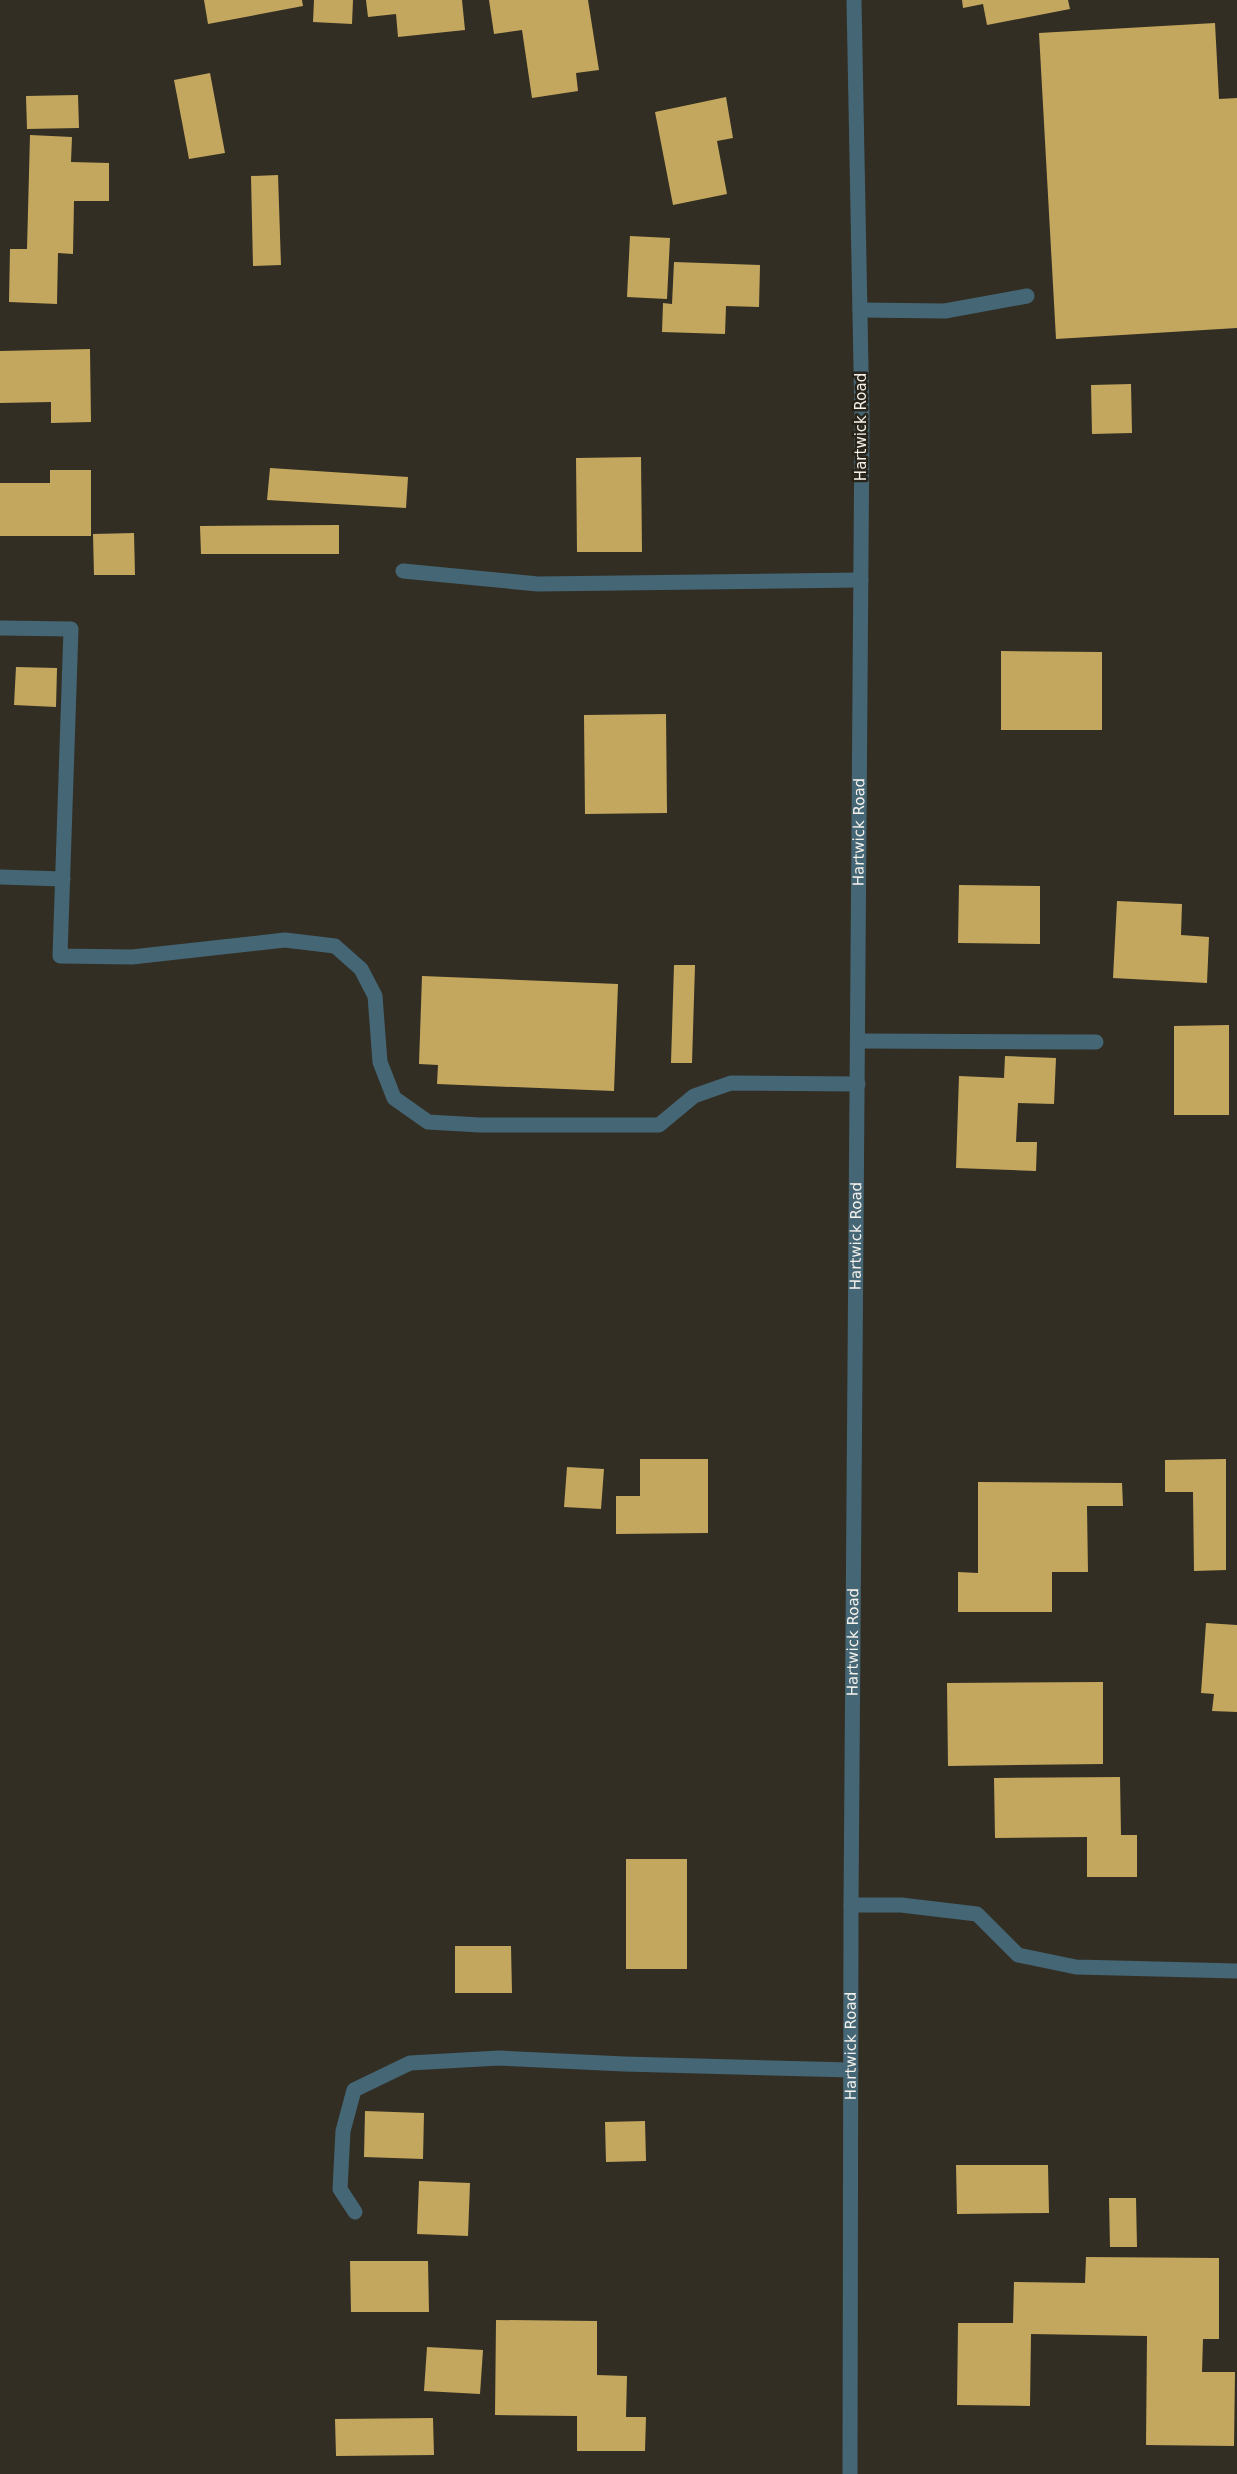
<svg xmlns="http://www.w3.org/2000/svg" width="1237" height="2474" viewBox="0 0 1237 2474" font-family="'DejaVu Sans',sans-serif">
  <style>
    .building { fill: #c4a75e }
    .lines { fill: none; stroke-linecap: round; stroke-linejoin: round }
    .minor { stroke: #456675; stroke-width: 15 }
    .labels { text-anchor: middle; stroke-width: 5; stroke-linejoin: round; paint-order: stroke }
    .street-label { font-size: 15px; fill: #f5f2ec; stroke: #28241a }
  </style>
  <rect width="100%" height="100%" fill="#322e24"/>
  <!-- building -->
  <g class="building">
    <polygon points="204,0 302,0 303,6 208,24"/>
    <polygon points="314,0 353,0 352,24 313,22"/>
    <polygon points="366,0 462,0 465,30 398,37 396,14 368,17"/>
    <polygon points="489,0 588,0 599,70 576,73 578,91 532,98 522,30 494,34"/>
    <polygon points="962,0 1068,0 1070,9 987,25 983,4 963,8"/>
    <polygon points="1215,23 1219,99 1237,98 1237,328 1056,339 1039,33"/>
    <polygon points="210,73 225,153 189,159 174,80"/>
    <polygon points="78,95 79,128 27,129 26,96"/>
    <polygon points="726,97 733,138 717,141 727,194 673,205 655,112"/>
    <polygon points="30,135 72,137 71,162 109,163 109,201 74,201 73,254 58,253 57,304 9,302 10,249 27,249"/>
    <polygon points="278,175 281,265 253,266 251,176"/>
    <polygon points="630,236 670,238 667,299 627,297"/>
    <polygon points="674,262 760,265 759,307 726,306 725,334 662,332 663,303 672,304"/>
    <polygon points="90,349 91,422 51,423 51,402 0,403 0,351"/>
    <polygon points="1131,384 1132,433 1092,434 1091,385"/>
    <polygon points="641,457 642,552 577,552 576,458"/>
    <polygon points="270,468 408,477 406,508 267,500"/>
    <polygon points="50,470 91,470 91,536 0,536 0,483 50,483"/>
    <polygon points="339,525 339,554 201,554 200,526"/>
    <polygon points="134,533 135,575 94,575 93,534"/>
    <polygon points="1001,651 1102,652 1102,730 1001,730"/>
    <polygon points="16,667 57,668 56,707 14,705"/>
    <polygon points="666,714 667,813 585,814 584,715"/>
    <polygon points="959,885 1040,886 1040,944 958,943"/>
    <polygon points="1117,901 1182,904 1181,935 1209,937 1207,983 1113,978"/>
    <polygon points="674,965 695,965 692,1063 671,1063"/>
    <polygon points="422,976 618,984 614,1091 437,1084 438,1065 419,1064"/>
    <polygon points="1229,1025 1229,1115 1174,1115 1174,1026"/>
    <polygon points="1005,1056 1056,1058 1054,1104 1018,1103 1016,1142 1037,1142 1036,1171 956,1168 959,1076 1004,1078"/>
    <polygon points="640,1459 708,1459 708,1533 616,1534 616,1496 640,1496"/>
    <polygon points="1226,1459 1226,1570 1194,1571 1193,1492 1165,1492 1165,1460"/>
    <polygon points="567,1467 604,1469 601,1509 564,1507"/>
    <polygon points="978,1482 1122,1483 1123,1506 1087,1506 1088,1572 1052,1572 1052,1612 958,1612 958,1572 978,1573"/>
    <polygon points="1206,1623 1237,1625 1237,1712 1212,1711 1214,1694 1201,1693"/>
    <polygon points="1103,1682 1103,1764 948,1766 947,1683"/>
    <polygon points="1120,1777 1121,1835 1137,1835 1137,1877 1087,1877 1087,1837 995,1838 994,1778"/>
    <rect x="626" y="1859" width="61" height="110"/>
    <polygon points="455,1946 511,1946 512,1993 455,1993"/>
    <polygon points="365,2111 424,2113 423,2159 364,2157"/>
    <polygon points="645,2121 646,2161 606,2162 605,2122"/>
    <polygon points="956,2165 1048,2165 1049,2213 957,2214"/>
    <polygon points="419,2181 470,2183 468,2236 417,2234"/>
    <polygon points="1109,2198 1136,2198 1137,2247 1110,2247"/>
    <polygon points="1086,2257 1219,2258 1219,2339 1203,2339 1202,2372 1235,2372 1234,2446 1146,2445 1147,2336 1031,2334 1030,2406 957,2405 958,2323 1013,2323 1014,2282 1085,2283"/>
    <polygon points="350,2261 428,2261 429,2312 351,2312"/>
    <polygon points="496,2320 597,2321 597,2375 627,2376 626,2417 646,2417 645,2451 577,2451 577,2416 495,2415"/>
    <polygon points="427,2347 483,2350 480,2394 424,2391"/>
    <polygon points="433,2418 434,2455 336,2456 335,2419"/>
  </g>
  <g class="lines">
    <!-- minor -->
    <g class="minor">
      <polyline points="860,310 945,311 1027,296"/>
      <polyline points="403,571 538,584 861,580"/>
      <polyline points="0,628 71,629 60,956 132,957 285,940 335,946 361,969 375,996 380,1062 394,1098 428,1122 480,1125 659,1125 694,1096 731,1083 858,1084"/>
      <polyline points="0,877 63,879"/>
      <polyline points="859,1041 1096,1042"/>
      <polyline points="851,1905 901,1905 977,1914 1018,1955 1076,1967 1237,1971"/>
      <polyline points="355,2212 340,2189 343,2131 354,2090 410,2063 499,2058 624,2064 851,2070"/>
      <path id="s1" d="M850 2474 851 1905 862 420 854 0"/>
    </g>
  </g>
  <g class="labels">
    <!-- street labels -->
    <g class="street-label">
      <text transform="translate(861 427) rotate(-90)" y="5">Hartwick Road</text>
      <text dy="5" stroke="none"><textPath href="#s1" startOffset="1642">Hartwick Road</textPath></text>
      <text dy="5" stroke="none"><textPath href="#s1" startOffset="1238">Hartwick Road</textPath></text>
      <text dy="5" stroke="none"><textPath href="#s1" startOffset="832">Hartwick Road</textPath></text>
      <text dy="5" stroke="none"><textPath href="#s1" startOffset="428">Hartwick Road</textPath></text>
    </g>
  </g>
</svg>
